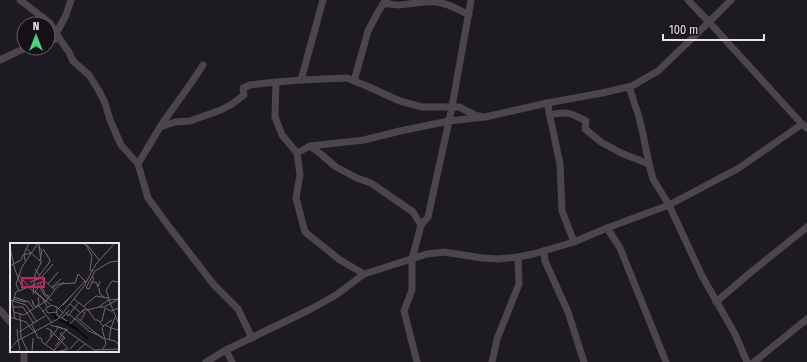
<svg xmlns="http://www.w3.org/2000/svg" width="807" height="362" viewBox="0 0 807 362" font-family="'Fira Sans Condensed',sans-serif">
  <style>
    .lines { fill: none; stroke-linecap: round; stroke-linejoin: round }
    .minor { stroke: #4b464d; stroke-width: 7 }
    .inset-river { fill: none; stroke: #000f02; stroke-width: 2 }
    .inset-road { fill: none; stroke: #6e6a70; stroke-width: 1 }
    .view { fill: #c42262; fill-opacity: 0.15; stroke: #c42262; stroke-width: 2 }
    .inset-edge { fill: none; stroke: #e6e3e7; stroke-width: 2 }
  </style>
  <rect width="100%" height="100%" fill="#1e1a21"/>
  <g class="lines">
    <!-- minor -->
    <g class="minor">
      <polyline points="20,0 50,23 59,38 69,52 73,61 89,75 99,91 105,103 110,120 121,145 138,164 148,198 170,228 214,285 238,309 252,338"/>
      <polyline points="731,0 709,22 802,124 807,128"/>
      <path d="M383 4C389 3 393 5 399 5 411 4 424 1 436 2 448 3 459 10 469 15"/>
      <polyline points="56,34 66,15 71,0"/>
      <polyline points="48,41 59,38"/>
      <polyline points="0,60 25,48"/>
      <polyline points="301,80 323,0"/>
      <polyline points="354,81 368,31 378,12 386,0"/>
      <polyline points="276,82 275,117 282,135 297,153 300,175 296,198 305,232 340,260 364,274"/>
      <polyline points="629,87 639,117 643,134 649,164 653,179 669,205 702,276 735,334 747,362"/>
      <polyline points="548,103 549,112 560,164 562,211 574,242"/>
      <path d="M550 115C568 111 570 113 586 121L585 129 601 142 621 153 649 164"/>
      <path d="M160 127C174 106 190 86 203 65"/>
      <polyline points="310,146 322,155 336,167 357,178 371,183 413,212 421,225"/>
      <polyline points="297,153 310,146 364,140 400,131 449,121 485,117 547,103 602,93 632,86 658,71 709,22 688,0"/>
      <polyline points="138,164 160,127 175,122 190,121 221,110 232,104 244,95 243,88 250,85 276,82 301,80 347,78 369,87 400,101 422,107 459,107 477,116 480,116"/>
      <polyline points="607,228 620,248 666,362"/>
      <polyline points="544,251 545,261 568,312 584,362"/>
      <polyline points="716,302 750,273 807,227"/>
      <polyline points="0,310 11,323"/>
      <polyline points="226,350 232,362"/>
      <polyline points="24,351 24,362"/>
      <polyline points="206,362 226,350 311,309 336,295 364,274 427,254 444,252 482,258 498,259 518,257 533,254 574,242 607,228 669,205 739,168 802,124"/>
      <polyline points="417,362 404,311 412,290 412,259 421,225 428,217 452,107 471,0"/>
      <polyline points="492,362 497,339 519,284 518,257"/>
      <polyline points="754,362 807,319"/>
    </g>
  </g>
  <!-- overview -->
  <g transform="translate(10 243)">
    <rect width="109" height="109" fill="#1e1a21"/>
    <path class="inset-river" d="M39 67 47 76M48 76 64 84 78 96"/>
    <path class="inset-road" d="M72 0 78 3 89 17M76 2 82 13 80 27 83 28M0 4 5 27 13 46M28 4 32 7 30 17M17 6 30 18M33 6 40 17 39 20M15 18 14 11 19 0M0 23 11 17 13 12 21 10M9 32 19 44M29 33 39 20M20 39 31 35 25 26M30 39 35 51 40 54M82 40 86 39 88 44 90 38M28 41 34 52 42 58M38 41 48 29M18 44 32 55 38 65M42 44 51 36M43 45 48 41 65 40 68 31 76 39M76 45 85 28 100 19 109 18M76 45 79 46 84 35 82 34M89 45 90 51 95 55M44 47 54 39M9 48 6 41 12 24 28 0M23 51 25 31 31 20 29 1M4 54 19 59 23 65M99 55 96 47 102 38 109 39M3 56 16 59M64 56 78 67 89 64 98 57 109 56M0 57 16 62 27 79M2 58 5 76M3 58 6 49 34 38M40 61 36 58 45 47 31 35 43 21M60 61 71 70M53 62 75 38M24 63 22 57 24 63M29 63 42 80M74 63 86 53 98 55 109 81M3 64H13L24 81M25 64 29 61 28 54M89 64H94L107 57M49 65 63 51M95 65 101 68 109 65M36 67 38 70 47 69M73 67H78L85 77H88L93 83 102 77M4 69 14 72 36 58 25 48 28 45M32 69 41 62 47 64M56 69 58 73 69 59M53 70 47 64V72L57 78M10 71 11 96M59 71 79 88 92 94M0 74 16 79 24 89M51 75 60 67M67 75 92 95 105 98 109 102M70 78 75 70 72 68M90 79 92 78 95 65M60 81 74 66M22 82 28 95H31L32 99 46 109M40 82 54 86 87 109M95 82 101 85 105 74M46 83 58 87M36 85 41 87V94M7 86 8 98M41 88 51 98M9 89 35 73M12 96 18 109M48 97 56 87M99 97 101 85 109 87M35 102 48 85M45 103 54 94M0 106 7 98 48 76 74 43 86 21 105 0M60 106 69 96M44 107 55 95 50 91 52 89M85 107 109 106M92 107 96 101 92 85 94 83M7 109 10 106 8 98M22 109 23 95M46 109 58 106 52 99M66 109 75 101"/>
    <path class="view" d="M12 35H34V44H12Z"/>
    <rect width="109" height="109" class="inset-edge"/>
  </g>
  <!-- north arrow -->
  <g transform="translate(36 36)"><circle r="19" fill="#151117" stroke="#69656a"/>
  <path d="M0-3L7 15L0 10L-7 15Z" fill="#45d77a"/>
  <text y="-6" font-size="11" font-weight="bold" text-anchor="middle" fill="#e6e3e7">N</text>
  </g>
  <!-- scale -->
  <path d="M663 34v6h101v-6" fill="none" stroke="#e6e3e7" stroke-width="2"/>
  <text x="669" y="34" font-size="12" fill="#e6e3e7" stroke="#151117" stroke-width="3" paint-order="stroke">100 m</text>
</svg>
